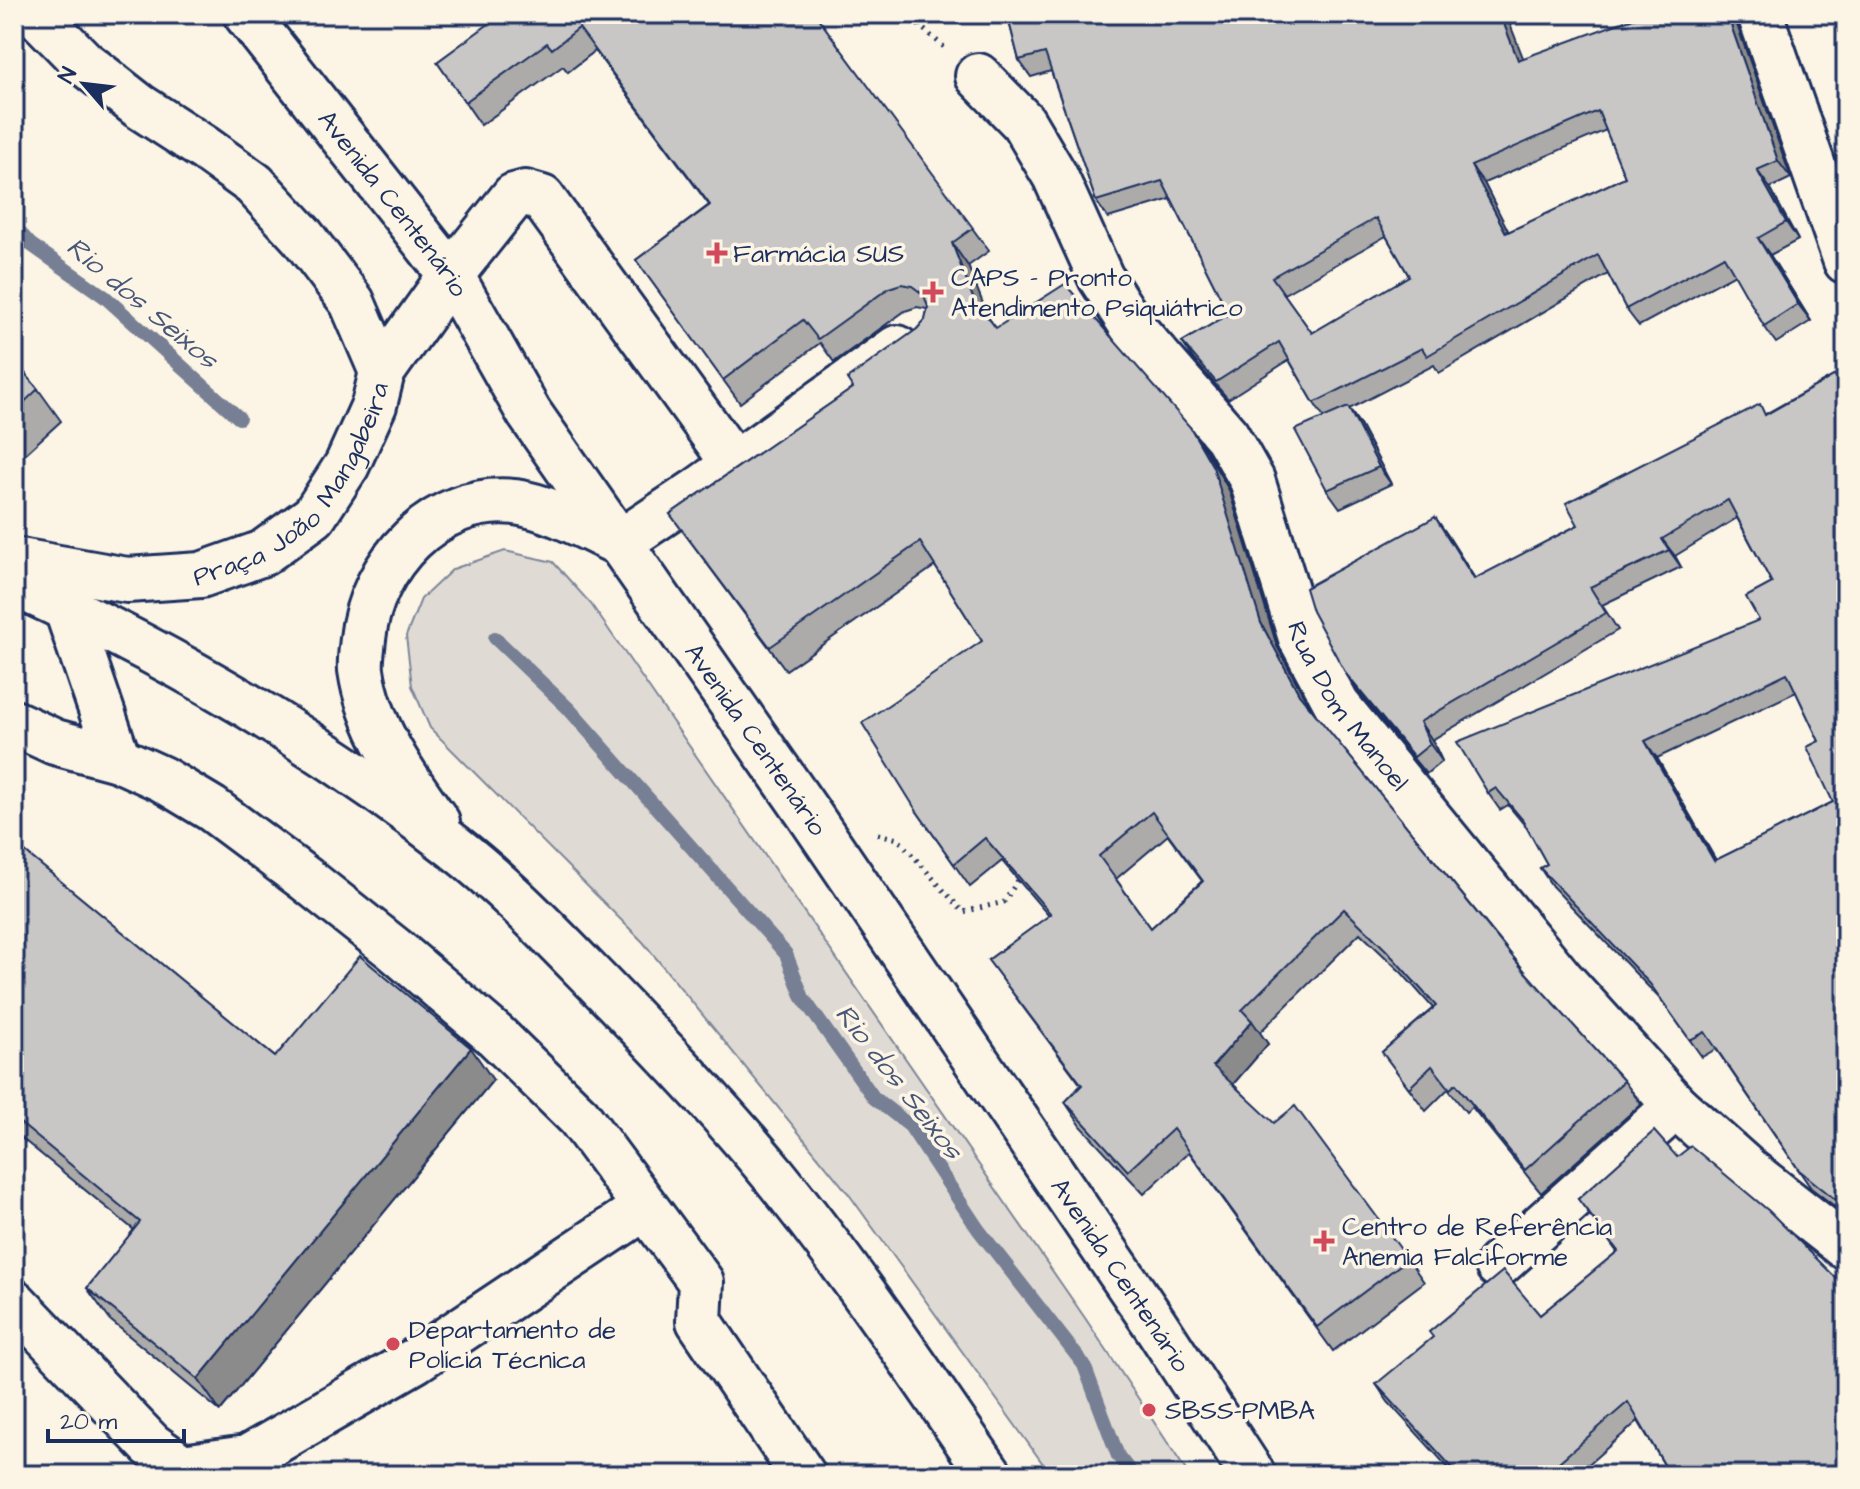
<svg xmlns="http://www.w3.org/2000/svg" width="1860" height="1489" viewBox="0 0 1860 1489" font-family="'Architects Daughter',sans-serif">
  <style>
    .green { fill: #dfdbd4; stroke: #7d8599; stroke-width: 2 }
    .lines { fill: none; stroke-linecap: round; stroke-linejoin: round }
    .stream { stroke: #767f94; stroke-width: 14 }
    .minor-casing { stroke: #1b2f5e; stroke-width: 50 }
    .major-casing { stroke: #1b2f5e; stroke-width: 50 }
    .path { stroke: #1b2f5e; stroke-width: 5; stroke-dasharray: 2 6; stroke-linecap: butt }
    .minor { stroke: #fcf5e5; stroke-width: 44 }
    .major { stroke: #fcf5e5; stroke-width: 44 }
    .wall { fill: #acabaa; stroke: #1b2f5e; stroke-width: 2; fill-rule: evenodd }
    .shaded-wall { fill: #8c8b8b; stroke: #1b2f5e; stroke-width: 2 }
    .building { fill: #c8c7c6; stroke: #1b2f5e; stroke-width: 2; fill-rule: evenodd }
    .poi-dot { fill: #d1495b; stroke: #fcf5e5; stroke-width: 3 }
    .labels { text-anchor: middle; stroke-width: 7; stroke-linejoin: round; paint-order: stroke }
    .street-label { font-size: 26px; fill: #1b2f5e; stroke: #fcf5e5 }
    .poi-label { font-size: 26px; fill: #1b2f5e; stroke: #fcf5e5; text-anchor: start }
    .water-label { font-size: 28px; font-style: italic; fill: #485779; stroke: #fcf5e5 }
  </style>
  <rect width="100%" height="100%" fill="#fcf5e5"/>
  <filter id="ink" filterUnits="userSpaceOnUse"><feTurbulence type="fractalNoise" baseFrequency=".0125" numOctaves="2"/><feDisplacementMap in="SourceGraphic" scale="16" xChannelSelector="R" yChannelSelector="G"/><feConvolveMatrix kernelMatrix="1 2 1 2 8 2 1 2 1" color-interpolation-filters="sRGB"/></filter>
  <g filter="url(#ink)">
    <!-- green -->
    <polygon class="green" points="505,551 553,562 591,604 1085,1318 1189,1475 1051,1475 848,1193 643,942 430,728 412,686 406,636 421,599 453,569"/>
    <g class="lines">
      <!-- stream -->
      <g class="stream">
        <polyline points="14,226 30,244 105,297 239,418"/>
        <polyline points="495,638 568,708 786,954 803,998 874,1098 910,1126 978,1229 1084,1365 1118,1456 1133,1475"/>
      </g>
      <defs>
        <g id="minor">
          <polyline points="1760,14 1846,261"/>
          <path id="s1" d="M978 76 1023 122 1055 176 1101 278 1134 329 1227 436 1252 480 1301 638 1337 705 1561 979 1676 1106 1749 1171 1846 1247"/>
          <polyline points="382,372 451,275 514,196 525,193 542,198 735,465"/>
          <polyline points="619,543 700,489 897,348"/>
          <polyline points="66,607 118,759"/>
          <polyline points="14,723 55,742 118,759 162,779 212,809 307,880 394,949 495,1035 579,1117 701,1282 699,1321 803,1475"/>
          <polyline points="1498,1265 1676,1106"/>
          <polyline points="14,1302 151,1445 182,1467 247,1458 416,1360 644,1208"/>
        </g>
        <g id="major">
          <path id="s2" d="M246 14 451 275 529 413 808 813 1155 1324 1253 1475"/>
          <path id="s3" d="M14 560 127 580 201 575 263 553 314 516 347 465 374 405 382 372 352 302 302 236 254 184 204 148 139 106 83 62 36 14"/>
          <path d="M14 584C170 654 318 741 453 846 506 887 553 937 600 985 659 1046 719 1108 773 1174 851 1270 920 1373 990 1475"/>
          <path d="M437 822C404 776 369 727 361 670 360 660 362 649 363 639 370 566 435 493 515 502 550 507 585 527 617 542"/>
        </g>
      </defs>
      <!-- minor casing -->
      <use href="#minor" class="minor-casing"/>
      <!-- major casing -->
      <use href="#major" class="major-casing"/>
      <!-- path -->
      <g class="path">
        <polyline points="906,14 944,47"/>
        <polyline points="919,25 946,14"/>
        <polyline points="878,834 898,839 963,912 1004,902 1020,877"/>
      </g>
      <!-- minor -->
      <use href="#minor" class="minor"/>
      <!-- major -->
      <use href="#major" class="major"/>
    </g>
    <!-- wall -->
    <g class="wall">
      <path d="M495 14H815L989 251 968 266 988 317 996 328 1206 451 1229 490 1277 646 1310 708 1525 972 1624 1081 1641 1104 1541 1193 1472 1107 1466 1112 1448 1089 1426 1111 1382 1052 1433 1008 1402 973 1360 933 1259 1033 1268 1044 1233 1084 1408 1259 1424 1282 1333 1351 1189 1152 1144 1194 1081 1126 1065 1102 1081 1085 988 960 1049 916 1002 861 970 887 916 810 982 641 935 566 786 670 670 514 853 388 917 329 925 320 927 309 917 307 905 311 834 362 820 343 740 403 636 260 709 205 595 51 568 72 563 66 481 125 437 62 498 18ZM1168 835 1202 881 1151 928 1116 879Z"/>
      <path d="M1007 14 1523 59 1736 22 1791 178 1770 188 1798 240 1770 255 1811 321 1776 343 1764 326 1735 274 1639 326 1626 309 1608 274 1439 373 1434 365 1349 409 1360 425 1391 484 1340 508 1327 490 1324 418 1314 403 1289 360 1228 399 1194 360 1182 342 1229 314 1171 199 1108 218 1096 201 1051 71 1031 77 1019 60ZM1606 130 1625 177 1508 232 1484 183ZM1386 236 1409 276 1312 333 1284 294Z"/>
      <polygon points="14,360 38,389 61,421 14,464"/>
      <path d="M1846 369V1215L1811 1188 1716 1049 1702 1057 1662 1001 1552 886 1540 868 1547 864 1527 828 1508 805 1500 810 1488 793 1759 620 1772 583 1737 518 1675 556 1681 567 1602 605 1618 630 1432 740 1442 761 1426 774 1358 691 1346 674 1435 517 1475 579 1578 525 1767 413ZM1796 692 1819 741 1833 802 1716 860 1657 758Z"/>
      <polygon points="14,843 275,1057 493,1080 220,1411 110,1320 87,1288 134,1230 14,1132"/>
      <polygon points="1677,1157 1669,1473 1638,1421 1576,1475 1455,1475 1388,1402 1376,1384 1540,1315 1617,1252 1578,1199"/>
    </g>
    <!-- shaded-wall -->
    <g class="shaded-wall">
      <polygon points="1500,14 1506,14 1531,78 1518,60"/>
      <polygon points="1727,14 1736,14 1736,22 1791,178 1778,161"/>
      <polygon points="1471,166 1484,183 1518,250 1506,233"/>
      <polygon points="1757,170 1770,188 1798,240 1786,222"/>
      <polygon points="1758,238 1770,255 1811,321 1798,304"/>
      <polygon points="952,243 968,266 990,321 973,298"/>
      <polygon points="1348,407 1360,425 1391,484 1379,467"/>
      <polygon points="1190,427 1206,451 1229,490 1277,646 1315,717 1299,694 1261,623"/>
      <polygon points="1435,517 1447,534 1486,596 1474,579"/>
      <polygon points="1662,539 1675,556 1681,567 1669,550"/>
      <polygon points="1420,722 1432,740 1442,761 1430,744"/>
      <polygon points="1645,741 1657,758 1726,879 1714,861"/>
      <polygon points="1252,1021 1268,1044 1229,1089 1213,1066"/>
      <polygon points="471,1048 493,1080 220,1411 198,1379"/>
    </g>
    <!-- building -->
    <g class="building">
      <path d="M496 14H815L973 228 952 243 973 298 996 328 1065 284 1190 427 1213 467 1261 623 1299 694 1525 972 1624 1081 1525 1170 1456 1084 1450 1089 1432 1066 1409 1088 1382 1052 1436 1006 1386 950 1344 909 1242 1010 1252 1021 1213 1066 1274 1123 1295 1106 1408 1259 1317 1327 1173 1129 1128 1171 1065 1102 1082 1085 988 960 1051 914 985 838 954 864 916 810 862 723 982 641 920 542 770 647 670 514 853 388 847 379 917 329 925 320 928 307 924 295 912 286 901 284 889 288 818 339 803 320 723 380 636 260 710 205 579 28 552 49 547 43 465 102 437 62 498 17ZM1152 812 1203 881 1151 928 1099 856Z"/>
      <path d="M1007 14H1500L1518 60 1644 14H1727L1778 161 1757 170 1786 222 1758 238 1798 304 1764 326 1724 256 1626 309 1598 255 1427 356 1422 348 1314 403 1279 342 1216 382 1182 342 1229 314 1162 181 1096 201 1045 53 1019 60ZM1598 111 1625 177 1506 233 1471 166ZM1376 218 1409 276 1312 333 1272 277Z"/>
      <polygon points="14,360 38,389 14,412"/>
      <path d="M1846 369V1208L1799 1170 1705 1032 1690 1040 1650 984 1540 868 1547 864 1522 819 1496 788 1488 793 1457 742 1759 620 1746 597 1772 583 1728 500 1662 539 1669 550 1590 587 1606 613 1420 722 1430 744 1414 757 1346 674 1312 611 1305 588 1435 517 1474 579 1578 525 1566 503 1760 404 1765 415ZM1787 673 1819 741 1807 747 1833 802 1714 861 1645 741Z"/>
      <polygon points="1348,407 1379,467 1327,490 1295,430"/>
      <polygon points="14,843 275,1057 360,956 471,1048 198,1379 87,1288 140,1222 14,1118"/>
      <polygon points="1654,1131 1677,1157 1691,1146 1769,1211 1846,1288 1846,1475 1663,1475 1669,1473 1628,1402 1544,1475 1459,1475 1376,1384 1433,1337 1429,1332 1503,1271 1540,1315 1618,1251 1578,1199"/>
    </g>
  </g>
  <!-- markers -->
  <g class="poi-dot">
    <path d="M713 241h8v8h8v8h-8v8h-8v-8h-8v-8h8z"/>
    <path d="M929 280h8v8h8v8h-8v8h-8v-8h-8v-8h8z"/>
    <path d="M1320 1229h8v8h8v8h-8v8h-8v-8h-8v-8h8z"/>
    <circle cx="393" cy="1344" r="8"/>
    <circle cx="1149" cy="1410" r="8"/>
  </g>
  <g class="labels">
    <!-- street labels -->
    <g class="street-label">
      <text dy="9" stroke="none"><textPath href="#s2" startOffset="240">Avenida Centenário</textPath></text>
      <text dy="9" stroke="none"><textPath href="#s3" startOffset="324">Praça João Mangabeira</textPath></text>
      <text dy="9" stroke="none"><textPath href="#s1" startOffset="740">Rua Dom Manoel</textPath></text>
      <text dy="9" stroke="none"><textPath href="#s2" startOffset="888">Avenida Centenário</textPath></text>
      <text dy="9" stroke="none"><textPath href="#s2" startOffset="1536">Avenida Centenário</textPath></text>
    </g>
    <!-- poi labels -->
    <g class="poi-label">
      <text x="733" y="262">Farmácia SUS</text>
      <text x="951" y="286">CAPS - Pronto<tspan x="951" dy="30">Atendimento Psiquiátrico</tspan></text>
      <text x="1342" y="1235">Centro de Referência<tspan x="1342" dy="30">Anemia Falciforme</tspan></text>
      <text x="409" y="1338">Departamento de<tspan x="409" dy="30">Polícia Técnica</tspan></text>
      <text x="1165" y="1419">SBSS-PMBA</text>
    </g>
    <!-- water labels -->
    <g class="water-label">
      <text transform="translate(143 302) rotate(40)" y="10">Rio dos Seixos</text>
      <text transform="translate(900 1081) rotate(52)" y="10">Rio dos Seixos</text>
    </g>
  </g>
  <!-- margin -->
  <rect width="1860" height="1489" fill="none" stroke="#fcf5e5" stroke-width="48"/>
  <rect x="24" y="24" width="1812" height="1441" fill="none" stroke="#1b2f5e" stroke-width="3" filter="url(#ink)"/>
  <!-- north arrow -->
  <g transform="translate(84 84) rotate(298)" stroke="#fcf5e5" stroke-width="6" paint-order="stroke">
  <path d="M0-6L14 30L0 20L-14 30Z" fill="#1b2f5e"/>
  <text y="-12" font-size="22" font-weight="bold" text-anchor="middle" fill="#1b2f5e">N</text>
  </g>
  <!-- scale -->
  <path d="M48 1429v12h136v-12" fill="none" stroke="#1b2f5e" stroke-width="4"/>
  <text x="60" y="1429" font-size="24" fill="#1b2f5e" stroke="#fcf5e5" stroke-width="6" paint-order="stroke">20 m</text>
</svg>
